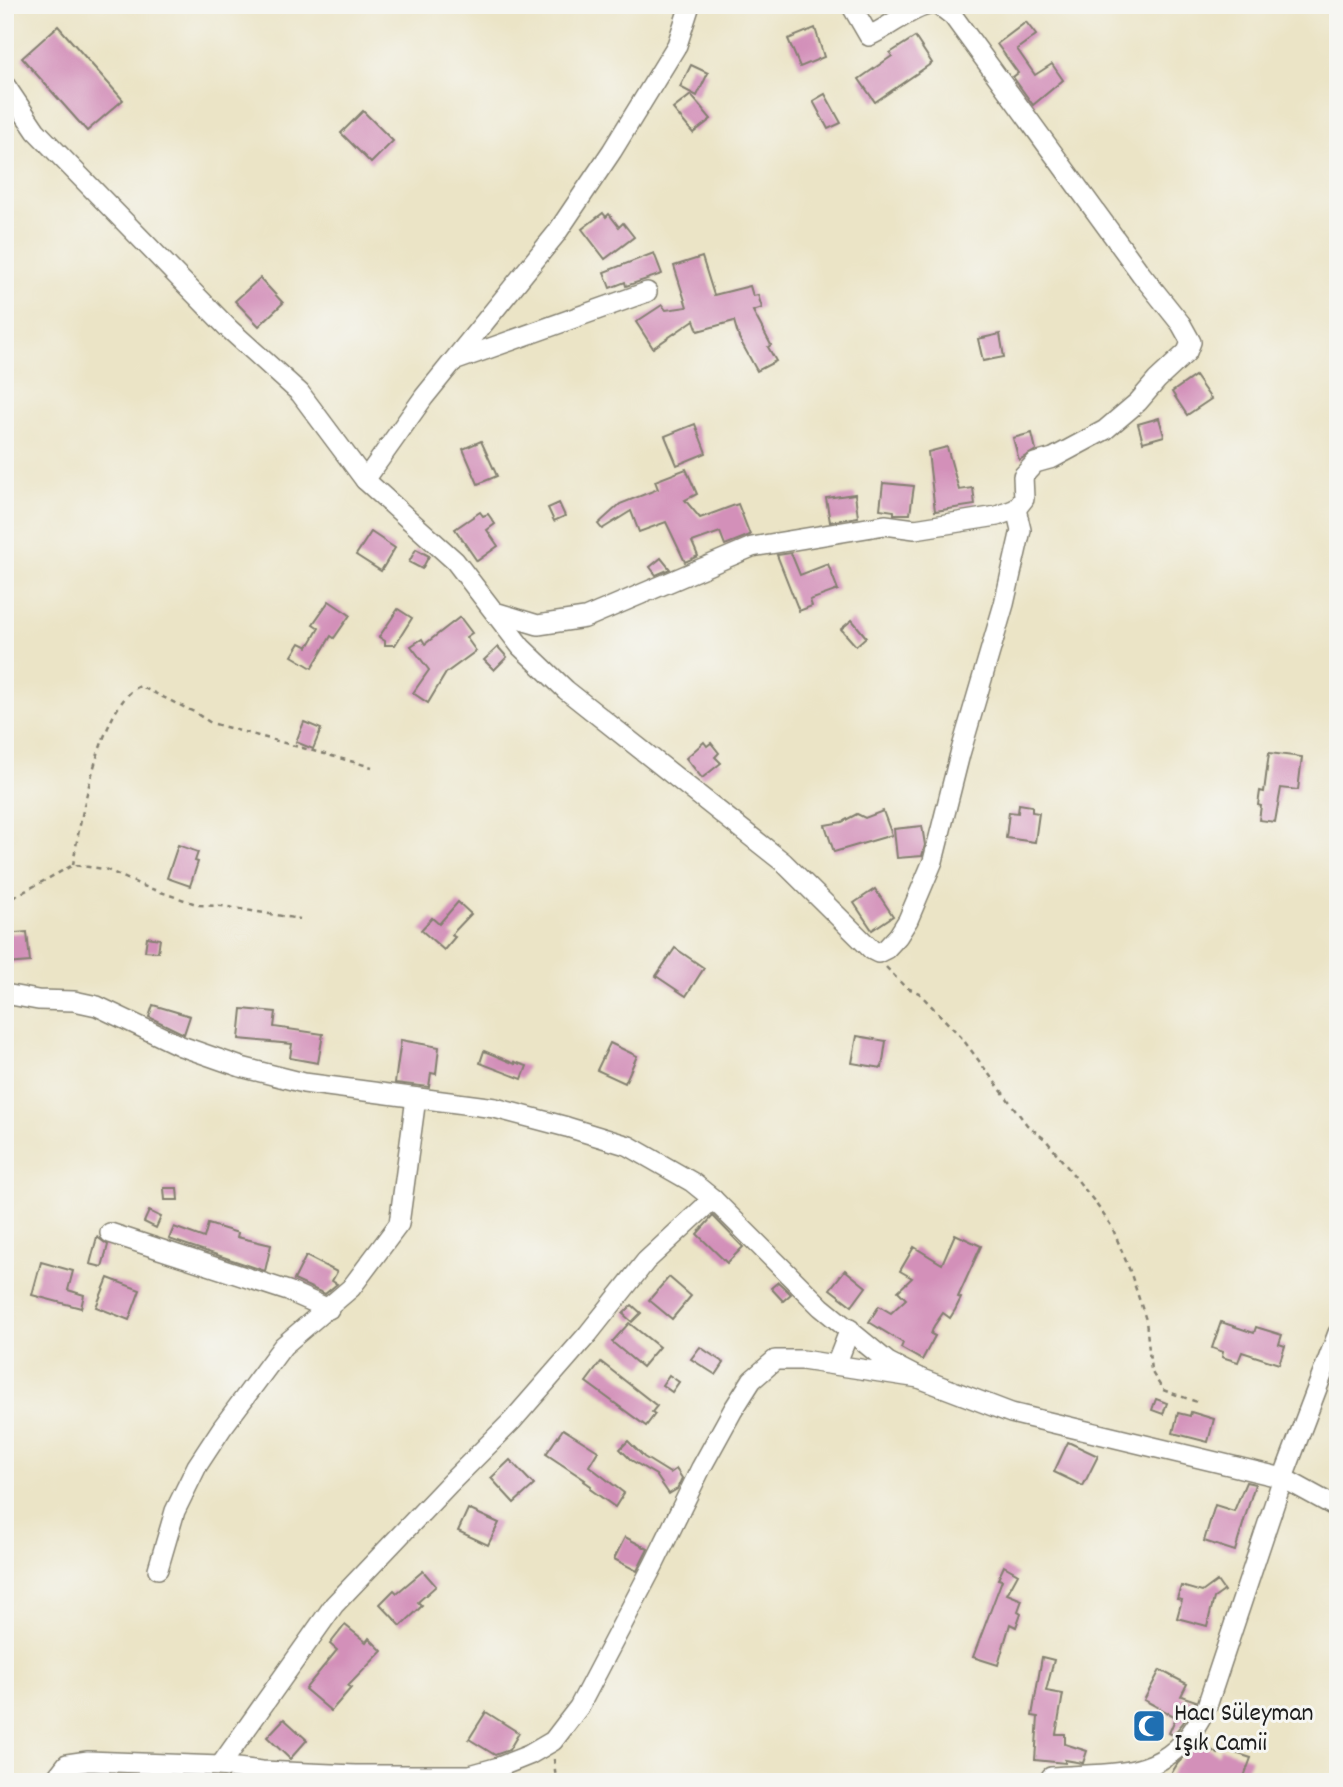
<svg xmlns="http://www.w3.org/2000/svg" width="1343" height="1787" viewBox="0 0 1343 1787" font-family="Dekko,sans-serif">
  <style>
    .building { fill: #d390b9 }
    .lines { fill: none; stroke-linecap: round; stroke-linejoin: round }
    .minor-casing { stroke: #848071; stroke-width: 22 }
    .path { stroke: #848071; stroke-width: 2.5; stroke-dasharray: 5 5; stroke-linecap: butt }
    .minor { stroke: #fff; stroke-width: 19 }
    .labels { text-anchor: middle; stroke-width: 6; stroke-linejoin: round; paint-order: stroke }
    .poi-label { font-size: 26px; fill: #1c1c1c; stroke: #f6f6f2; text-anchor: start }
  </style>
  <rect width="100%" height="100%" fill="#f6f6f2"/>
  <filter id="ink" filterUnits="userSpaceOnUse"><feTurbulence type="fractalNoise" baseFrequency=".0143" numOctaves="2"/><feDisplacementMap in="SourceGraphic" scale="14" xChannelSelector="R" yChannelSelector="G"/><feConvolveMatrix kernelMatrix="1 2 1 2 8 2 1 2 1" color-interpolation-filters="sRGB"/></filter>
  <filter id="wash" filterUnits="userSpaceOnUse"><feTurbulence type="fractalNoise" baseFrequency=".00686" numOctaves="4" result="noise"/><feDisplacementMap in="SourceGraphic" scale="28" xChannelSelector="R" yChannelSelector="G"/><feGaussianBlur stdDeviation="1.57" result="paint"/><feColorMatrix in="noise" values="0 0 0 0 0 0 0 0 0 0 0 0 0 0 0 0 0 1.4 0 .05"/><feComposite in="paint" operator="in"/></filter>
  <g filter="url(#wash)">
    <rect width="100%" height="100%" fill="#ebe4c6"/>
    <g id="blocks">
      <!-- building -->
      <g class="building">
        <polygon points="1026,22 1036,35 1017,49 1035,75 1052,64 1063,80 1033,105 1013,77 1018,73 997,44"/>
        <polygon points="58,26 123,100 87,131 22,58"/>
        <polygon points="815,28 824,57 800,67 788,39"/>
        <polygon points="915,37 932,63 875,102 859,79 892,56 890,53"/>
        <polygon points="691,65 708,73 697,96 680,87"/>
        <polygon points="825,94 841,123 828,129 813,101"/>
        <polygon points="691,95 711,119 693,133 673,109"/>
        <polygon points="363,111 393,141 371,163 341,133"/>
        <polygon points="603,213 606,217 609,214 619,227 623,223 634,237 605,259 582,229"/>
        <polygon points="654,253 662,274 626,286 625,282 610,288 604,272"/>
        <polygon points="702,257 714,295 750,286 753,296 758,295 762,308 753,311 771,345 768,347 776,361 757,371 739,338 734,321 698,331 694,320 653,348 636,322 662,305 666,310 687,307 674,266"/>
        <polygon points="260,278 283,303 259,326 235,301"/>
        <polygon points="1000,334 1004,357 983,361 978,339"/>
        <polygon points="1195,376 1211,399 1187,415 1172,392"/>
        <polygon points="1159,418 1164,436 1143,442 1138,424"/>
        <polygon points="695,424 706,453 677,465 665,436"/>
        <polygon points="1032,433 1036,450 1019,460 1013,438"/>
        <polygon points="481,441 497,476 478,484 463,449"/>
        <polygon points="947,447 959,490 973,488 975,505 935,511 928,452"/>
        <polygon points="686,469 697,494 685,500 700,518 738,504 750,535 725,545 720,532 692,542 698,556 685,562 666,522 639,532 631,511 602,529 598,524 620,504 658,489 655,481"/>
        <polygon points="883,483 914,486 910,514 894,514 894,511 880,509"/>
        <polygon points="855,494 858,517 830,522 826,498"/>
        <polygon points="559,503 565,516 554,521 548,508"/>
        <polygon points="480,512 483,516 488,514 495,524 487,530 498,546 477,561 455,529"/>
        <polygon points="371,532 395,548 381,571 356,555"/>
        <polygon points="416,549 429,556 422,569 409,562"/>
        <polygon points="791,553 800,575 828,564 838,590 810,600 812,606 799,611 777,555"/>
        <polygon points="661,558 670,569 656,575 650,567"/>
        <polygon points="329,601 350,615 334,638 331,636 312,668 292,656 300,643 308,647 319,628 313,624"/>
        <polygon points="398,609 412,618 395,645 385,645 385,641 379,637"/>
        <polygon points="460,617 472,633 466,637 476,651 446,673 428,703 413,693 429,670 411,646 422,639 425,644"/>
        <polygon points="852,620 866,637 856,646 841,629"/>
        <polygon points="498,647 507,657 494,670 484,660"/>
        <polygon points="304,722 321,729 313,749 296,742"/>
        <polygon points="704,742 707,746 711,743 719,753 715,757 721,763 702,778 686,758"/>
        <polygon points="1269,753 1302,757 1298,790 1281,788 1275,822 1259,820 1261,806 1258,805 1260,791 1264,792"/>
        <polygon points="1019,804 1032,806 1032,812 1039,813 1035,842 1006,838 1009,812 1018,813"/>
        <polygon points="883,811 892,835 834,852 825,825 842,822 857,814 865,818"/>
        <polygon points="922,826 925,845 922,856 897,858 894,829"/>
        <polygon points="178,845 198,852 195,861 198,862 190,886 167,878"/>
        <polygon points="875,889 893,916 872,930 854,903"/>
        <polygon points="458,902 471,914 451,935 455,937 444,950 421,930 432,918 439,924"/>
        <polygon points="27,932 30,962 5,964 5,934"/>
        <polygon points="147,937 160,939 158,952 145,951"/>
        <polygon points="675,948 704,968 686,996 656,976"/>
        <polygon points="153,1005 190,1016 184,1034 149,1017"/>
        <polygon points="242,1009 276,1012 274,1027 323,1034 318,1063 290,1058 292,1044 239,1039"/>
        <polygon points="857,1036 886,1041 882,1068 852,1063"/>
        <polygon points="401,1040 439,1047 436,1074 431,1073 429,1087 395,1083"/>
        <polygon points="610,1043 637,1056 625,1083 597,1070"/>
        <polygon points="484,1051 515,1064 515,1062 527,1066 522,1079 480,1063"/>
        <polygon points="164,1188 177,1188 178,1200 165,1200"/>
        <polygon points="149,1211 161,1217 156,1228 144,1222"/>
        <polygon points="713,1216 743,1247 727,1263 697,1234"/>
        <polygon points="208,1224 238,1233 237,1237 271,1245 265,1271 169,1239 174,1227 204,1238"/>
        <polygon points="955,1234 981,1246 958,1297 961,1298 955,1310 950,1318 943,1313 934,1326 931,1334 935,1336 922,1360 901,1348 903,1343 869,1322 879,1306 891,1313 906,1299 898,1291 912,1278 900,1271 914,1247 942,1264"/>
        <polygon points="97,1237 108,1245 102,1267 90,1264"/>
        <polygon points="306,1256 337,1272 332,1281 337,1284 325,1294 294,1280"/>
        <polygon points="41,1262 73,1271 68,1290 84,1295 81,1308 32,1295"/>
        <polygon points="845,1270 866,1287 852,1306 830,1289"/>
        <polygon points="669,1277 691,1296 672,1319 649,1300"/>
        <polygon points="108,1278 140,1290 129,1320 96,1307"/>
        <polygon points="778,1282 791,1294 783,1301 771,1288"/>
        <polygon points="632,1305 641,1313 632,1322 623,1314"/>
        <polygon points="1221,1322 1254,1333 1256,1327 1282,1335 1279,1344 1285,1346 1279,1364 1242,1352 1238,1362 1222,1357 1223,1352 1212,1348"/>
        <polygon points="629,1323 659,1347 642,1367 612,1342"/>
        <polygon points="700,1347 724,1363 716,1375 691,1359"/>
        <polygon points="601,1362 657,1406 652,1412 655,1414 646,1426 586,1382"/>
        <polygon points="669,1375 679,1382 672,1392 662,1385"/>
        <polygon points="1156,1399 1167,1403 1163,1414 1152,1410"/>
        <polygon points="1191,1412 1214,1419 1208,1442 1173,1433 1178,1413 1190,1416"/>
        <polygon points="563,1429 598,1451 589,1466 624,1493 615,1507 590,1489 591,1486 584,1481 585,1480 546,1454"/>
        <polygon points="628,1441 644,1457 670,1473 676,1469 682,1478 677,1489 669,1494 656,1475 631,1460 620,1449"/>
        <polygon points="1068,1442 1098,1456 1083,1486 1054,1472"/>
        <polygon points="510,1460 534,1485 514,1503 491,1478"/>
        <polygon points="1246,1482 1255,1484 1235,1551 1204,1541 1215,1505 1234,1511"/>
        <polygon points="468,1509 499,1523 488,1545 458,1531"/>
        <polygon points="625,1537 648,1549 637,1571 614,1559"/>
        <polygon points="1004,1566 1018,1574 1007,1594 1022,1600 1018,1611 1021,1613 1016,1627 1010,1624 998,1665 973,1657 1002,1580 998,1579"/>
        <polygon points="423,1571 436,1586 418,1602 422,1606 401,1626 380,1604 394,1590 397,1593"/>
        <polygon points="1217,1581 1224,1591 1214,1598 1207,1626 1177,1618 1182,1600 1177,1599 1181,1586 1202,1592"/>
        <polygon points="345,1625 366,1642 369,1638 382,1651 348,1686 351,1688 331,1711 305,1689 337,1650 330,1644"/>
        <polygon points="1042,1657 1054,1660 1046,1691 1063,1694 1056,1734 1065,1734 1065,1744 1087,1751 1083,1763 1065,1760 1065,1763 1035,1760 1038,1717 1032,1716"/>
        <polygon points="1160,1670 1187,1684 1181,1696 1196,1701 1183,1723 1173,1735 1169,1733 1176,1717 1144,1700"/>
        <polygon points="486,1712 519,1733 509,1750 495,1755 469,1739"/>
        <polygon points="284,1719 307,1740 290,1759 267,1737"/>
        <polygon points="1199,1742 1218,1754 1220,1748 1251,1758 1242,1782 1166,1782 1178,1763"/>
      </g>
    </g>
  </g>
  <g filter="url(#ink)">
    <use href="#blocks" fill-opacity="0" stroke="#848071" stroke-width="2"/>
    <g class="lines">
      <defs>
        <g id="minor">
          <path d="M851 5 869 36C890 27 906 11 928 5"/>
          <polyline points="5,85 36,131 228,328 300,393 365,480 455,561 521,647 566,690 783,862 872,950 878,953 886,949 898,936 908,920 933,861 960,754 1004,604 1021,530 1016,509"/>
          <polyline points="454,361 647,292"/>
          <polyline points="365,480 424,397 556,234 612,151 677,45 690,5"/>
          <polyline points="495,612 538,625 585,618 752,547 885,525 915,529 997,516 1016,509 1024,499 1023,476 1035,463 1053,458 1105,430 1138,402 1157,380 1187,352 1191,342 1181,324 1141,274 953,16 939,5"/>
          <polyline points="5,994 38,1000 74,1001 97,1006 181,1046 241,1067 304,1083 495,1108 567,1127 629,1146 692,1182 713,1199 646,1261 588,1334 512,1421 449,1484 334,1605 220,1766 88,1761 67,1764 53,1782"/>
          <polyline points="713,1199 821,1307 888,1362 919,1378 1011,1413 1283,1478 1338,1508"/>
          <polyline points="110,1233 288,1291 329,1309"/>
          <polyline points="836,1365 850,1329"/>
          <polyline points="158,1569 175,1511 197,1466 222,1428 283,1346 351,1288 399,1224 416,1098"/>
          <polyline points="220,1766 262,1771 355,1775 470,1775 499,1767 529,1755 553,1741 579,1707 654,1564 701,1468 733,1410 752,1380 775,1360 802,1360 919,1378"/>
          <path d="M1051 1777C1123 1772 1171 1781 1207 1706L1283 1478 1338 1333"/>
        </g>
      </defs>
      <!-- minor casing -->
      <use href="#minor" class="minor-casing"/>
      <!-- path -->
      <g class="path">
        <path d="M73 865C79 825 101 702 140 686L194 712 211 723 372 767"/>
        <polyline points="5,902 73,865 105,869 143,886 199,905 222,906 300,919"/>
        <polyline points="886,967 905,987 919,993 961,1037 1027,1125 1046,1140 1094,1201 1112,1227 1130,1271 1146,1320 1151,1371 1163,1390 1197,1402"/>
        <polyline points="554,1759 556,1782"/>
      </g>
      <!-- minor -->
      <use href="#minor" class="minor"/>
    </g>
  </g>
  <!-- icons -->
  <defs>
    <symbol id="mosque-square" viewBox="-11 -11 22 22"><rect x="-9" y="-9" width="18" height="18" rx="4" fill="#1f6fb2" stroke="#f6f6f2"/><path d="M3.5-4.9A6 6 0 1 0 3.5 4.9A5 5 0 1 1 3.5-4.9Z" fill="#fff"/></symbol>
  </defs>
  <g fill-rule="evenodd">
    <use href="#mosque-square" x="1130" y="1707" width="38" height="38"/>
  </g>
  <g class="labels">
    <!-- poi labels -->
    <g class="poi-label">
      <text x="1174" y="1720">Hacı Süleyman<tspan x="1174" dy="30">Işık Camii</tspan></text>
    </g>
  </g>
  <!-- margin -->
  <rect width="1343" height="1787" fill="none" stroke="#f6f6f2" stroke-width="28"/>
</svg>
